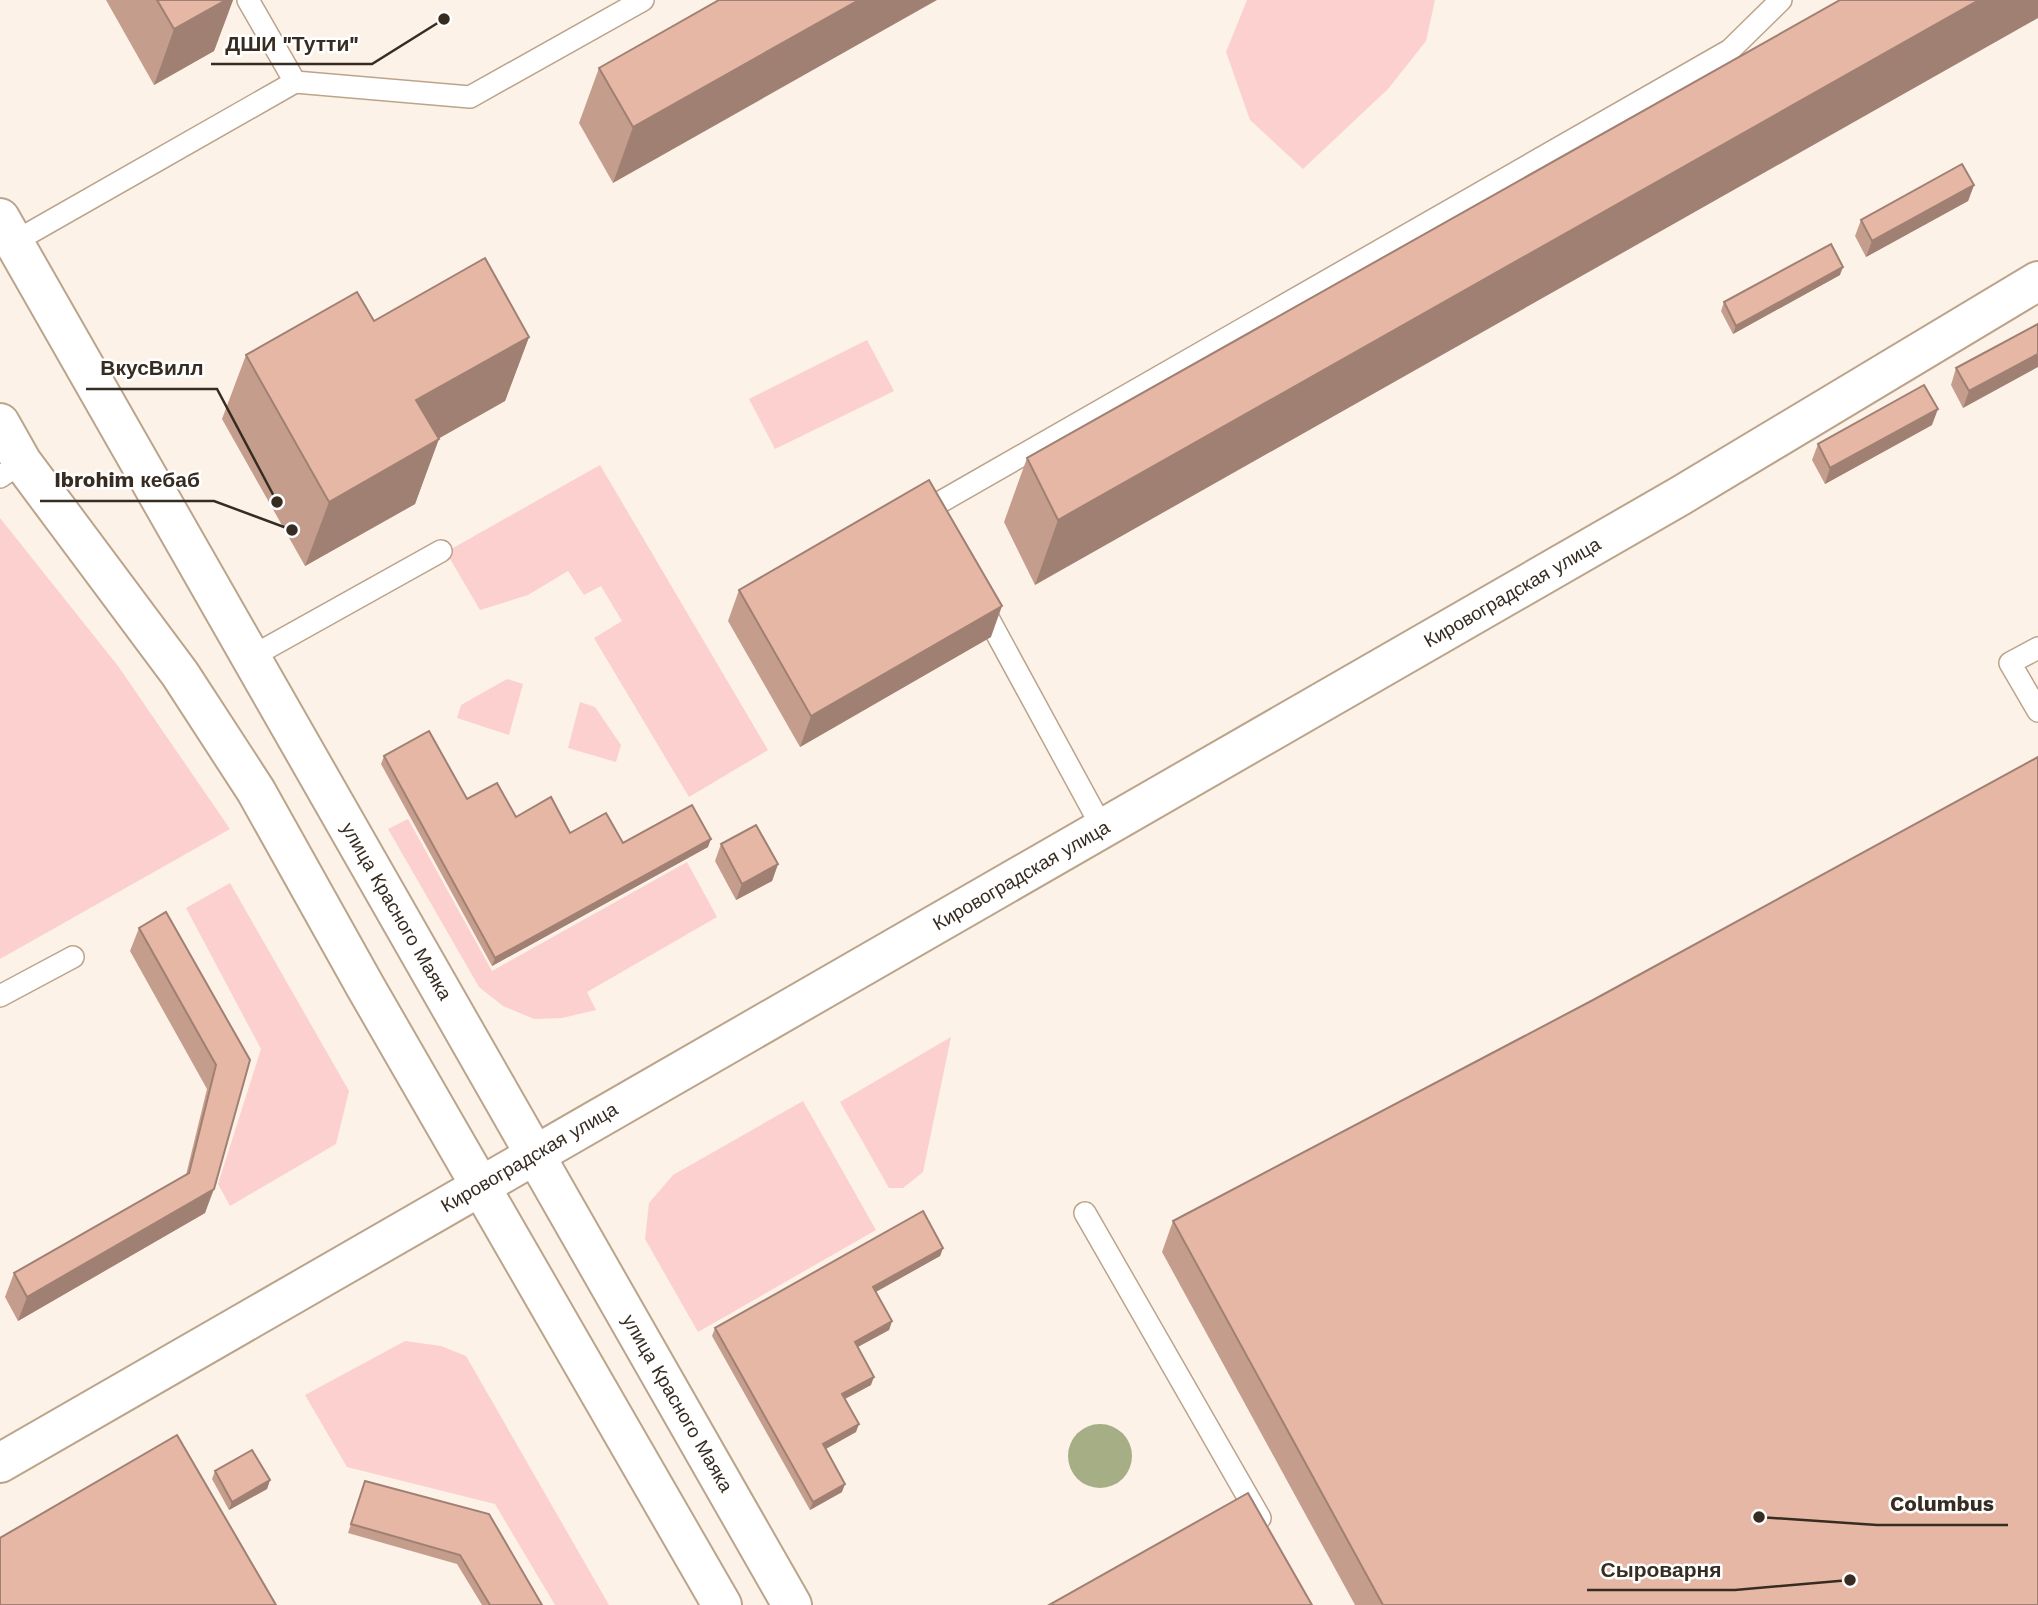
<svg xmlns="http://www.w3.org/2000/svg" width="2038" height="1605" viewBox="0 0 2038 1605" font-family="'Work Sans',sans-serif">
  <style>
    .green { fill: #fbd0cf }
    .water { fill: #a5ae84 }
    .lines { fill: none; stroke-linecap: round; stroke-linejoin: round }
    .lane-casing { stroke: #bca48b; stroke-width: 24 }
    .secondary-casing { stroke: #bca48b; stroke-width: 42 }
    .lane { stroke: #fff; stroke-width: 21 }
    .secondary { stroke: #fff; stroke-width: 38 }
    .wall { fill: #c59d8d }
    .shaded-wall { fill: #a08073 }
    .building { fill: #e5b7a4; stroke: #a08073; stroke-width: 2 }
    .labels { text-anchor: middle; stroke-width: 5; stroke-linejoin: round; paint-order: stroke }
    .street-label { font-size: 19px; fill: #362c22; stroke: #fff }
    .leader { fill: none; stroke: #362c22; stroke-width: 2.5 }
    .callout-dot { fill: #362c22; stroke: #fff; stroke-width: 2.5 }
    .callout-label { font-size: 21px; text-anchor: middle; font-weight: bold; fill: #362c22; stroke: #fff; stroke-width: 5; stroke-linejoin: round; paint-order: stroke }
  </style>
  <rect width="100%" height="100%" fill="#fdf2e8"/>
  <!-- green -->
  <g class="green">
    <polygon points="1247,0 1435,0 1426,41 1388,89 1303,169 1250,120 1226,52"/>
    <polygon points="867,340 894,391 775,449 749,399"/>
    <polygon points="600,465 768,750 689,797 594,638 622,621 601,586 584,595 568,571 528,595 480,610 446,552"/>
    <polygon points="0,518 118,666 230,829 0,959"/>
    <polygon points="507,679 523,684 509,735 457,718 461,705"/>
    <polygon points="580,702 595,707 621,745 616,762 568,748"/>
    <polygon points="408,819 492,971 687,862 717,917 587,992 596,1010 562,1018 534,1019 503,1006 479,987 388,829"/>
    <polygon points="230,883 349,1091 336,1144 230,1206 218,1184 261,1049 186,908"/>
    <polygon points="951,1037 923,1172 903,1188 889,1188 840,1102"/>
    <polygon points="803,1101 876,1230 698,1332 645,1239 649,1203 673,1175"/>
    <polygon points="405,1341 441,1346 466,1356 609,1605 555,1605 495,1504 347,1467 305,1395"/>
  </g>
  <!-- water -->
  <circle class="water" cx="1100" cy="1456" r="32"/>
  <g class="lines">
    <defs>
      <g id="lane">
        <polyline points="295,82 470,97 643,0"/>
        <polyline points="14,242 295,82 248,0"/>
        <polyline points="0,477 22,462"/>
        <polyline points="937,522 930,508 1730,50 1781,0"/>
        <polyline points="980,603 1103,829"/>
        <polyline points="2038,648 2010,663 2038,711"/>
        <polyline points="251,657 441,551"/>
        <polyline points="0,996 73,957"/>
        <polyline points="1085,1213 1260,1518"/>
      </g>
      <g id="secondary">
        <polyline points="0,218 792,1605"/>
        <polyline points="0,423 22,462 180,674 256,791 365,986 722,1605"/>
        <polyline points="0,1463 1680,496 2038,281"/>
      </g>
    </defs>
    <!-- lane casing -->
    <use href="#lane" class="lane-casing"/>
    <!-- secondary casing -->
    <use href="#secondary" class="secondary-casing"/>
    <!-- lane -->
    <use href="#lane" class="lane"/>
    <!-- secondary -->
    <use href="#secondary" class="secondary"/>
  </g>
  <!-- wall -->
  <g class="wall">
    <polygon points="106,0 233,0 214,51 154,85"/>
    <polygon points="719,0 613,183 579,123 599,68"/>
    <polygon points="1840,0 1035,585 1004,522 1027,458"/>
    <polygon points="1974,185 1968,201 1866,257 1855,236 1861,220"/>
    <polygon points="1840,275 1733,334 1721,311 1724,302"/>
    <polygon points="374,321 529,337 505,401 438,439 415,504 305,566 222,419 246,355"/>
    <polygon points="2038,324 1963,408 1951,385 1956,368"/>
    <polygon points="1932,425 1825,484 1812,460 1818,444"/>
    <polygon points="739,590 991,637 800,747 728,621"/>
    <polygon points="384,756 467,799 516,817 570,833 623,843 708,847 492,966 381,764"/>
    <polygon points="721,844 778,864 772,881 736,900 715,861"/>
    <polygon points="139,928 250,1060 205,1213 18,1321 5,1297 14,1273 186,1175 207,1089 130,951"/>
    <polygon points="1593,1000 2038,1605 1355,1605 1162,1252 1173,1221"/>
    <polygon points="943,1248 940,1256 876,1292 892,1321 889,1330 858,1347 871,1385 845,1399 856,1432 826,1449 842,1492 810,1510 712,1336 715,1328"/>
    <polygon points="215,1471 270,1480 267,1489 229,1510 212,1479"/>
    <polygon points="365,1481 542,1605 482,1605 457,1564 348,1533"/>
  </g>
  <!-- shaded-wall -->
  <g class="shaded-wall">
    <polygon points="226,0 233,0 214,51 154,85 174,29"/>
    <polygon points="859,0 937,0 613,183 633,127"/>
    <polygon points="1979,0 2038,0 2038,18 1035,585 1058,520"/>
    <polygon points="1974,185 1968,201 1866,257 1872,241"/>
    <polygon points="1843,267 1840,275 1733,334 1736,326"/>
    <polygon points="529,337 505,401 393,464 416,400"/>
    <polygon points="2038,354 2038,367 1963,408 1969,391"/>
    <polygon points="1938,409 1932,425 1825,484 1830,468"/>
    <polygon points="439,439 415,504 305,566 329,502"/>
    <polygon points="1002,606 991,637 800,747 811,716"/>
    <polygon points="711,839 708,847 492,966 495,958"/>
    <polygon points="778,864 772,881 736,900 742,884"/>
    <polygon points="214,1189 205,1213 18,1321 27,1297"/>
    <polygon points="943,1248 940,1256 870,1295 873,1287"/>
    <polygon points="892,1321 889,1330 852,1350 855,1342"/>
    <polygon points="874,1377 871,1385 839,1402 842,1394"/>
    <polygon points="859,1424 856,1432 820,1452 823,1444"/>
    <polygon points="270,1480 267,1489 229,1510 232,1502"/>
    <polygon points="845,1484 842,1492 810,1510 813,1502"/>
  </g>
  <!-- building -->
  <g class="building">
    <polygon points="157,0 226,0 174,29"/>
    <polygon points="719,0 859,0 633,127 599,68"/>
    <polygon points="1840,0 1979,0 1058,520 1027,458"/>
    <polygon points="1962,164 1974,185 1872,241 1861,220"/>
    <polygon points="1831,244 1843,267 1736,326 1724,302"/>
    <polygon points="485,258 529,337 416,400 439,439 329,502 246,355 357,292 374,321"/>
    <polygon points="2038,324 2038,354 1969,391 1956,368"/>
    <polygon points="1924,385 1938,409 1830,468 1818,444"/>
    <polygon points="929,480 1002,606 811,716 739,590"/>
    <polygon points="429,731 467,799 497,783 516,817 551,797 570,833 606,813 623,843 692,805 711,839 495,958 384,756"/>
    <polygon points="2038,757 2038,1605 1383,1605 1173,1221 1593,1000"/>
    <polygon points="756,825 778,864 742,884 721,844"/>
    <polygon points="166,912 250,1060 214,1189 27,1297 14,1273 189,1173 216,1065 139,928"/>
    <polygon points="923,1211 943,1248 873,1287 892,1321 855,1342 874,1377 842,1394 859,1424 823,1444 845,1484 813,1502 715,1328"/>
    <polygon points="177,1435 276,1605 0,1605 0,1538"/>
    <polygon points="252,1450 270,1480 232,1502 215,1471"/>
    <polygon points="365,1481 489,1514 542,1605 490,1605 460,1555 351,1524"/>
    <polygon points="1248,1493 1312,1605 1049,1605"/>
  </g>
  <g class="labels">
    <!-- street labels -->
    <g class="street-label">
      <text transform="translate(1512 592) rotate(-30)" y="7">Кировоградская улица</text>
      <text transform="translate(1021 875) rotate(-30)" y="7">Кировоградская улица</text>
      <text transform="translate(397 911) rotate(60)" y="7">улица Красного Маяка</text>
      <text transform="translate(529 1157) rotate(-30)" y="7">Кировоградская улица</text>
      <text transform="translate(678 1403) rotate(60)" y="7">улица Красного Маяка</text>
    </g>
  </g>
  <!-- callouts -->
  <path class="leader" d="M444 19L372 64H211M277 502L217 389H86M292 530L214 501H40M1759 1517L1877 1525H2008M1850 1580L1735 1590H1587"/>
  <g class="callout-dot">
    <circle cx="444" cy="19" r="7"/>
    <circle cx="277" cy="502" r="7"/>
    <circle cx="292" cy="530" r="7"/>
    <circle cx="1759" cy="1517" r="7"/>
    <circle cx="1850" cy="1580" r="7"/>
  </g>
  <g class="callout-label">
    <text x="292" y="51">ДШИ "Тутти"</text>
    <text x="152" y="375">ВкусВилл</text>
    <text x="127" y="487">Ibrohim кебаб</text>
    <text x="1942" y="1511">Columbus</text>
    <text x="1661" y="1577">Сыроварня</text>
  </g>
</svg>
